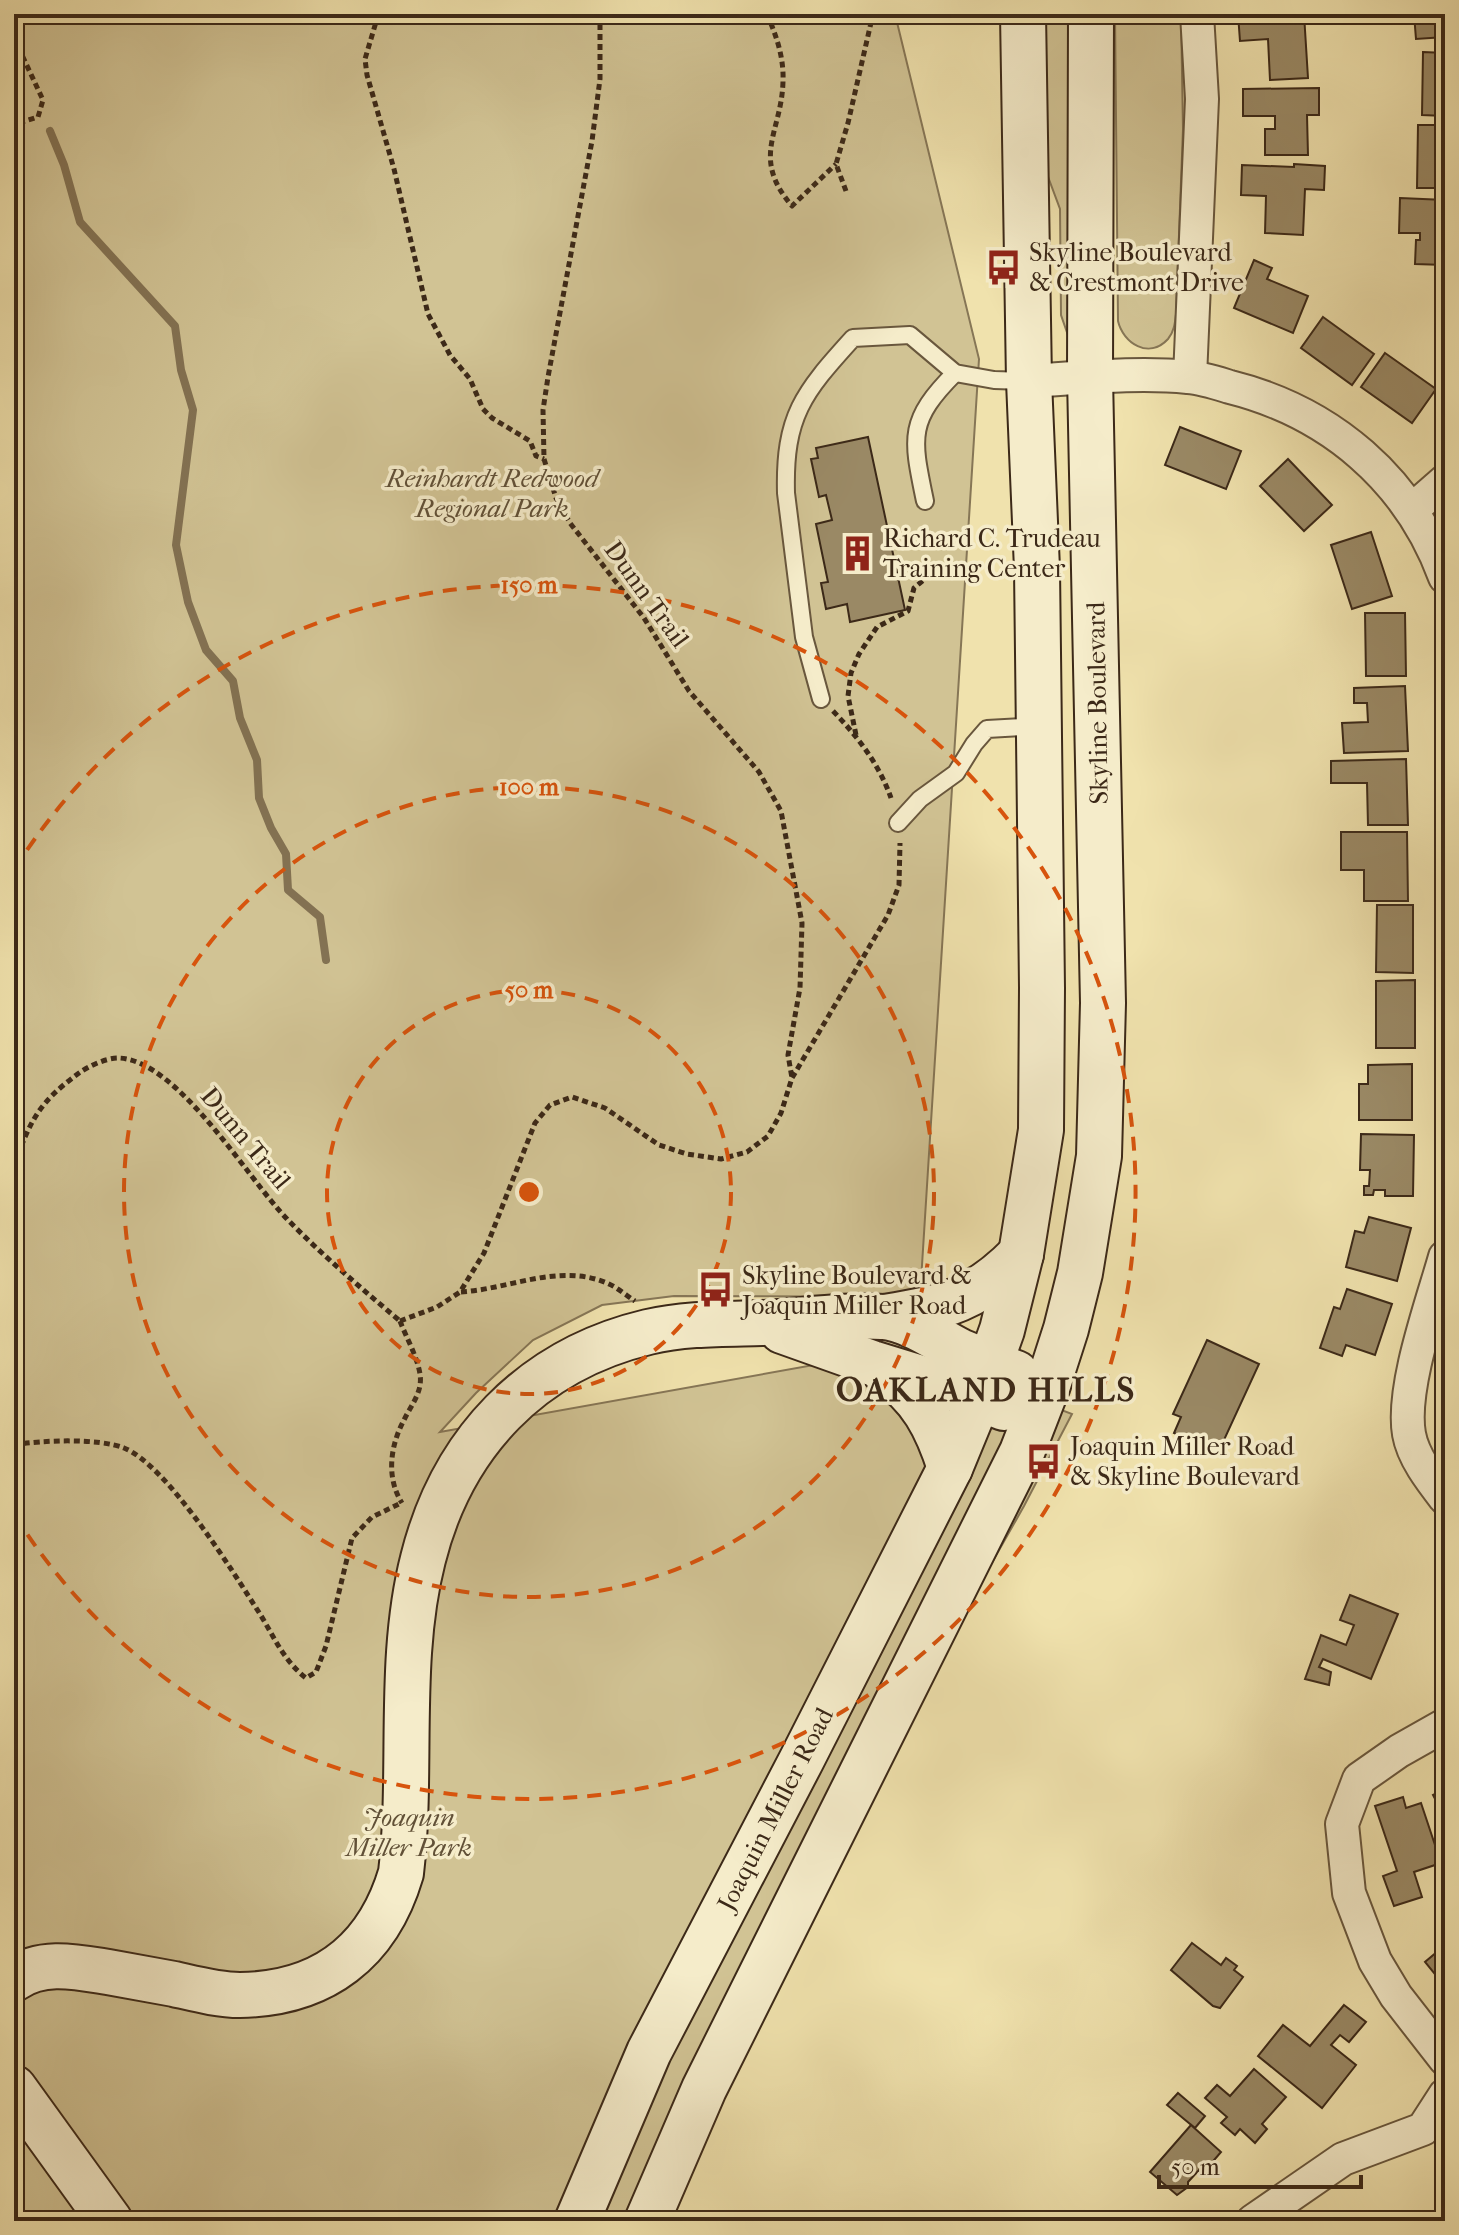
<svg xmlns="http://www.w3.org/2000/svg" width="1459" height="2235" viewBox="0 0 1459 2235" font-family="'IM FELL French Canon',serif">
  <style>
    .green { fill: #d1c394; stroke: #867656; stroke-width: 2 }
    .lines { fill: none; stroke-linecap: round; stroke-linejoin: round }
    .stream { stroke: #837253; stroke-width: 8 }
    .building { fill: #9a8965; stroke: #3c2918; stroke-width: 2 }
    .service-casing { stroke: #69573d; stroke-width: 20 }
    .minor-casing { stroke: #69573d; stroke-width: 36 }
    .secondary-casing { stroke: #3c2918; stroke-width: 48 }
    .path { stroke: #3c2918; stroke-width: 5; stroke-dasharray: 6 4; stroke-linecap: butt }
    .service { stroke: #f5ecca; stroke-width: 16 }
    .minor { stroke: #f5ecca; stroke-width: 32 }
    .secondary { stroke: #f5ecca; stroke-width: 44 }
    .ring { fill: none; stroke: #d7540d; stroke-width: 4; stroke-dasharray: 14 10 }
    .labels { text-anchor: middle; stroke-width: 7; stroke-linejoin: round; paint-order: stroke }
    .poi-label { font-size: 26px; fill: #3c2918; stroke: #f5ecca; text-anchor: start }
    .park-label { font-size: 26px; font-style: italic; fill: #615037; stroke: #f5ecca }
    .street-label { font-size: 26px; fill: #3c2918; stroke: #f5ecca }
    .district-label { font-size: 34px; font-weight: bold; letter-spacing: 2px; fill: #3c2918; stroke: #f5ecca }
    .centre { fill: #d7540d; stroke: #f5ecca; stroke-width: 4 }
    .ring-label { font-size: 24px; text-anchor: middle; font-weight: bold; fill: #d7540d; stroke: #f5ecca; stroke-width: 7; stroke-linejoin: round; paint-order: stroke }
  </style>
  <rect width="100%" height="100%" fill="#f0e2ad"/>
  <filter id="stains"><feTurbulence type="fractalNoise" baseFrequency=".0025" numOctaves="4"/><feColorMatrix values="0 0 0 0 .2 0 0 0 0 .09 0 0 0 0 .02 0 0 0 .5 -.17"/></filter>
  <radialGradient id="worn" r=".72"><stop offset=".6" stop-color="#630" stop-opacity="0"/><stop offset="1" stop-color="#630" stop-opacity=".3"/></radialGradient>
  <!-- green -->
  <g class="green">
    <polygon points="14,14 895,14 979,359 920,1297 674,1296 602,1305 533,1340 476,1393 440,1432 903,1349 1072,1414 1024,1506 857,1801 659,2221 14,2221"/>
    <polygon points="1041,14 1075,14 1071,344 1061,315 1060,209 1047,174"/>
    <path d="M1115 14H1181L1183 129 1176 314C1175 323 1174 332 1168 339 1149 360 1123 343 1118 321Z"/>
  </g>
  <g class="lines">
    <!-- stream -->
    <g class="stream">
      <polyline points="14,101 18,105"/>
      <polyline points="50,131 64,165 80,222 175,326 181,370 193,410 176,545 188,602 206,650 233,681 240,718 257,760 259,798 271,828 286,854 288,890 320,917 326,960"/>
    </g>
  </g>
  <!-- building -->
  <g class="building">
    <polygon points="1238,14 1304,14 1308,78 1270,80 1268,39 1240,41"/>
    <polygon points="1414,14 1445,14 1445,37 1416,39"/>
    <polygon points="1423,52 1445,53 1445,116 1422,115"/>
    <polygon points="1319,88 1319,115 1307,115 1308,155 1265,155 1265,129 1275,129 1275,116 1243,116 1243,89"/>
    <polygon points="1418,125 1445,125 1445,188 1417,188"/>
    <polygon points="1294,164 1325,166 1324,190 1305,189 1303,235 1265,233 1266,196 1241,195 1242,165 1294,167"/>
    <polygon points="1400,198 1445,200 1445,265 1415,264 1416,240 1420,240 1420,233 1399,233"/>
    <polygon points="1254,260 1272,268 1267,279 1308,296 1293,333 1234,308"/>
    <polygon points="1323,317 1374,354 1352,385 1301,348"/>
    <polygon points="1385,353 1436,389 1412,423 1361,387"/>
    <polygon points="1180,427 1241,451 1226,489 1165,465"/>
    <polygon points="868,437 905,610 850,622 847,604 826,609 821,583 828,582 816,524 832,520 826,495 819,497 811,459 818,458 816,448"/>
    <polygon points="1288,459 1332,505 1304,531 1260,486"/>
    <polygon points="1371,532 1392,596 1352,609 1331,545"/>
    <polygon points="1365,613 1405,613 1406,676 1366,676"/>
    <polygon points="1405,686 1408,751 1344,753 1342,723 1368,722 1367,703 1354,703 1354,688"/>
    <polygon points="1406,759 1408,825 1368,825 1367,783 1331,783 1331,761"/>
    <polygon points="1341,832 1407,832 1408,901 1364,901 1364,870 1341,870"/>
    <polygon points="1377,905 1413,905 1413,973 1376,972"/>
    <polygon points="1415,980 1415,1048 1376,1048 1376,981"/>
    <polygon points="1412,1064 1412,1120 1359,1120 1359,1084 1368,1084 1368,1065"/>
    <polygon points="1361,1134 1414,1135 1413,1196 1385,1196 1385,1190 1374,1190 1373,1195 1364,1195 1364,1186 1369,1186 1370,1170 1360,1170"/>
    <polygon points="1369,1217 1411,1228 1397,1281 1346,1267 1355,1231 1364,1233"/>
    <polygon points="1347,1289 1392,1304 1375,1355 1346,1345 1342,1356 1320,1348 1334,1307 1340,1309"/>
    <polygon points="1207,1340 1259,1364 1218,1453 1174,1433 1181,1417 1173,1414"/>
    <polygon points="1350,1595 1398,1614 1371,1679 1323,1659 1319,1667 1331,1672 1329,1685 1305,1679 1321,1635 1346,1645 1354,1625 1340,1620"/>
    <polygon points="1445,1789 1445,1818 1433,1795"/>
    <polygon points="1403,1797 1406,1808 1421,1803 1441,1863 1414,1872 1422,1897 1394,1906 1383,1876 1397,1871 1375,1806"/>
    <polygon points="1445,1940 1445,1973 1438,1978 1425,1962 1444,1946 1441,1943"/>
    <polygon points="1192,1943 1221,1965 1226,1958 1237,1966 1234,1970 1243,1977 1220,2008 1213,2006 1171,1970"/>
    <polygon points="1344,2005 1366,2022 1349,2042 1340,2035 1331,2045 1356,2065 1322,2108 1258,2056 1283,2025 1310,2046"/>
    <polygon points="1254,2069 1286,2097 1262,2124 1267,2129 1255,2143 1240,2129 1235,2135 1221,2123 1227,2117 1205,2098 1217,2085 1230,2096"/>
    <polygon points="1178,2093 1205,2116 1195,2128 1167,2105"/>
    <polygon points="1191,2125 1221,2152 1203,2173 1199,2170 1188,2182 1188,2187 1177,2195 1150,2172"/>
  </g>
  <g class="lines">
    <defs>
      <g id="service">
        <path d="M925 501C912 438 907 421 955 373"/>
        <path d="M821 699 804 637 786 493C784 416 803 393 853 338L910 335 955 373 994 380 1028 381"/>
        <polyline points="898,823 920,799 956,773 974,744 987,729 1039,726"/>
      </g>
      <g id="minor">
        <polyline points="1190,377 1202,99 1197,14"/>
        <path d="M1029 381C1082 378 1136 372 1188 377 1202 378 1217 383 1230 387 1330 412 1409 479 1445 577"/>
        <polyline points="1413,509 1445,481"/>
        <path d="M1445 1257C1432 1303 1401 1388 1409 1434 1413 1457 1431 1480 1445 1498"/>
        <polyline points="1445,1725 1399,1751 1359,1779 1342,1824 1349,1893 1375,1961 1396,1996 1445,2059"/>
        <polyline points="1253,2221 1343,2159 1423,2129 1445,2095"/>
      </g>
      <g id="secondary">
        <path d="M885 1317C946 1307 976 1300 1021 1254"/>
        <polyline points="782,1331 872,1363 947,1386 1004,1408"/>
        <path d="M884 1371C921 1395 937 1427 950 1468"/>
        <path d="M14 1979C42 1959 77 1967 108 1972 130 1976 152 1980 174 1984 196 1989 218 1995 240 1995 323 1994 378 1951 401 1873 413 1770 397 1660 423 1559 452 1443 531 1360 648 1332 685 1323 725 1324 762 1323 802 1321 844 1314 883 1317 911 1320 936 1339 960 1351 979 1359 998 1366 1016 1373"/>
        <polyline points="14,2088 110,2221"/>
        <polyline points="577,2221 649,2052 802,1759 950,1468 971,1417 1002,1330 1021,1254 1041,1130 1042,988 1037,569 1029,381 1023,14"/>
        <polyline points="647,2221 704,2089 1022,1452 1048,1385 1066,1329 1080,1273 1099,1156 1103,1003 1090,377 1091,14"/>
      </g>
    </defs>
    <!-- service casing -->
    <use href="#service" class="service-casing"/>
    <!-- minor casing -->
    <use href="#minor" class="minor-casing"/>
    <!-- secondary casing -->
    <use href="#secondary" class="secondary-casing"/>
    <!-- path -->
    <g class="path">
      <polyline points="375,14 376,22 365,59 367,75 394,169 428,314 450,355 470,379 483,409 492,418 530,441 536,456 544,459"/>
      <polyline points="600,14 600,79 592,141 548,377 543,410 544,459 556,498 570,523 644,618 689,691 759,772 781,811 802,923 800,988 788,1055 792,1078"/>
      <path d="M767 14C776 35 784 57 783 81 782 132 750 157 792 206L836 164"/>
      <polyline points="14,38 43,100 38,117 19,123 14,121"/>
      <polyline points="846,191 836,164 848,123 873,14"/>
      <path d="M833 711C858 737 879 764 891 798"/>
      <polyline points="856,735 848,696 851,673 859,654 877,627 908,611 914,588 939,567"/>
      <path d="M14 1165C31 1120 38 1103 79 1073 89 1066 106 1058 118 1058 177 1059 248 1179 287 1219 322 1255 361 1288 400 1321"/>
      <path d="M461 1292C510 1289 561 1262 609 1284 618 1288 627 1296 635 1301"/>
      <polyline points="400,1321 437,1307 460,1292 484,1253 535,1123 550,1105 572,1097 605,1108 659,1145 687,1154 721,1159 747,1152 768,1136 781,1113 792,1078 888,915 899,885 900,843"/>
      <path d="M400 1321C406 1337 417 1356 420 1374 423 1392 411 1405 404 1420 390 1446 386 1478 402 1503"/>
      <path d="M14 1445C41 1440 99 1438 124 1448 168 1466 233 1572 260 1614 274 1637 284 1661 306 1678L316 1672 326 1646 352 1538 372 1517 401 1503"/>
    </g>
    <!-- service -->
    <use href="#service" class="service"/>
    <!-- minor -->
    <use href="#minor" class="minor"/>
    <!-- secondary -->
    <use href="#secondary" class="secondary"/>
  </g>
  <!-- distance rings -->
  <g class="ring">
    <circle cx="529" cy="1192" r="202"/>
    <circle cx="529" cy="1192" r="405"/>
    <path d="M14 870A607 607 0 1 1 14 1514"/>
  </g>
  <!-- icons -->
  <defs>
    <symbol id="bus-bare" viewBox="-9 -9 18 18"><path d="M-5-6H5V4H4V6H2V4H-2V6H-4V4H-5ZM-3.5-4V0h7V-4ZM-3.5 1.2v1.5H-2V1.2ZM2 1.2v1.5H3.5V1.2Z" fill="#8f2418" stroke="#f5ecca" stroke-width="2.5" paint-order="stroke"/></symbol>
    <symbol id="building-bare" viewBox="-9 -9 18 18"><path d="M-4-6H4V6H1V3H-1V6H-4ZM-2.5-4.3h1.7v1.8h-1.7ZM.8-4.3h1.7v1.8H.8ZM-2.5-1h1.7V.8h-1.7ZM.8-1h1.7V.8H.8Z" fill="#8f2418" stroke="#f5ecca" stroke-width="2.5" paint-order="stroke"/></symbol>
  </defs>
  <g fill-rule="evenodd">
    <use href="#bus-bare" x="978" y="242" width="51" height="51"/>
    <use href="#building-bare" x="832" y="528" width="51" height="51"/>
    <use href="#bus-bare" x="690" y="1264" width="51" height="51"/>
    <use href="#bus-bare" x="1018" y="1436" width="51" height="51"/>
  </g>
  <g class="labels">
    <!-- poi labels -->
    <g class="poi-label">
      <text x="1029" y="261">Skyline Boulevard<tspan x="1029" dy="30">&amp; Crestmont Drive</tspan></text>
      <text x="883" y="547">Richard C. Trudeau<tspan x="883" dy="30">Training Center</tspan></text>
      <text x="742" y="1284">Skyline Boulevard &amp;<tspan x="742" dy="30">Joaquin Miller Road</tspan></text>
      <text x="1070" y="1455">Joaquin Miller Road<tspan x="1070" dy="30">&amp; Skyline Boulevard</tspan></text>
    </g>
    <!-- park labels -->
    <g class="park-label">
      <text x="492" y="487">Reinhardt Redwood<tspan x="492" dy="30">Regional Park</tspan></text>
      <text x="409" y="1826">Joaquin<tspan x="409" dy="30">Miller Park</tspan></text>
    </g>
    <!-- street labels -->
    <g class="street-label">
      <text transform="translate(647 594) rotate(54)" y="9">Dunn Trail</text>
      <text transform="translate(1097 703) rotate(-91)" y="9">Skyline Boulevard</text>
      <text transform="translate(246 1138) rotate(50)" y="9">Dunn Trail</text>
      <text transform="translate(775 1809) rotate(-63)" y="9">Joaquin Miller Road</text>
    </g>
    <!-- district labels -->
    <g class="district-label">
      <text x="986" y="1401">OAKLAND HILLS</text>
    </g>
  </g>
  <circle cx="529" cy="1192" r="12" class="centre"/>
  <g class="ring-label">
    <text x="529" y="593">150 m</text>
    <text x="529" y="795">100 m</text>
    <text x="529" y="998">50 m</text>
  </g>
  <!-- margin -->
  <rect width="1459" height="2235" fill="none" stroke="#f0e2ad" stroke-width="48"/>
  <rect x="16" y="16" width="1427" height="2203" fill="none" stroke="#3c2918" stroke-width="4"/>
  <rect x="24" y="24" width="1411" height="2187" fill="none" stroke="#3c2918" stroke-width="2"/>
  <!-- scale -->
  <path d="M1159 2175v12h202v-12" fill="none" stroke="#3c2918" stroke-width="4"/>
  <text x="1171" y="2175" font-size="24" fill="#3c2918" stroke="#f5ecca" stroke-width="6" paint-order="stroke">50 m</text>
  <rect width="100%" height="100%" filter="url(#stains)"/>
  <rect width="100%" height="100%" fill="url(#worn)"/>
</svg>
